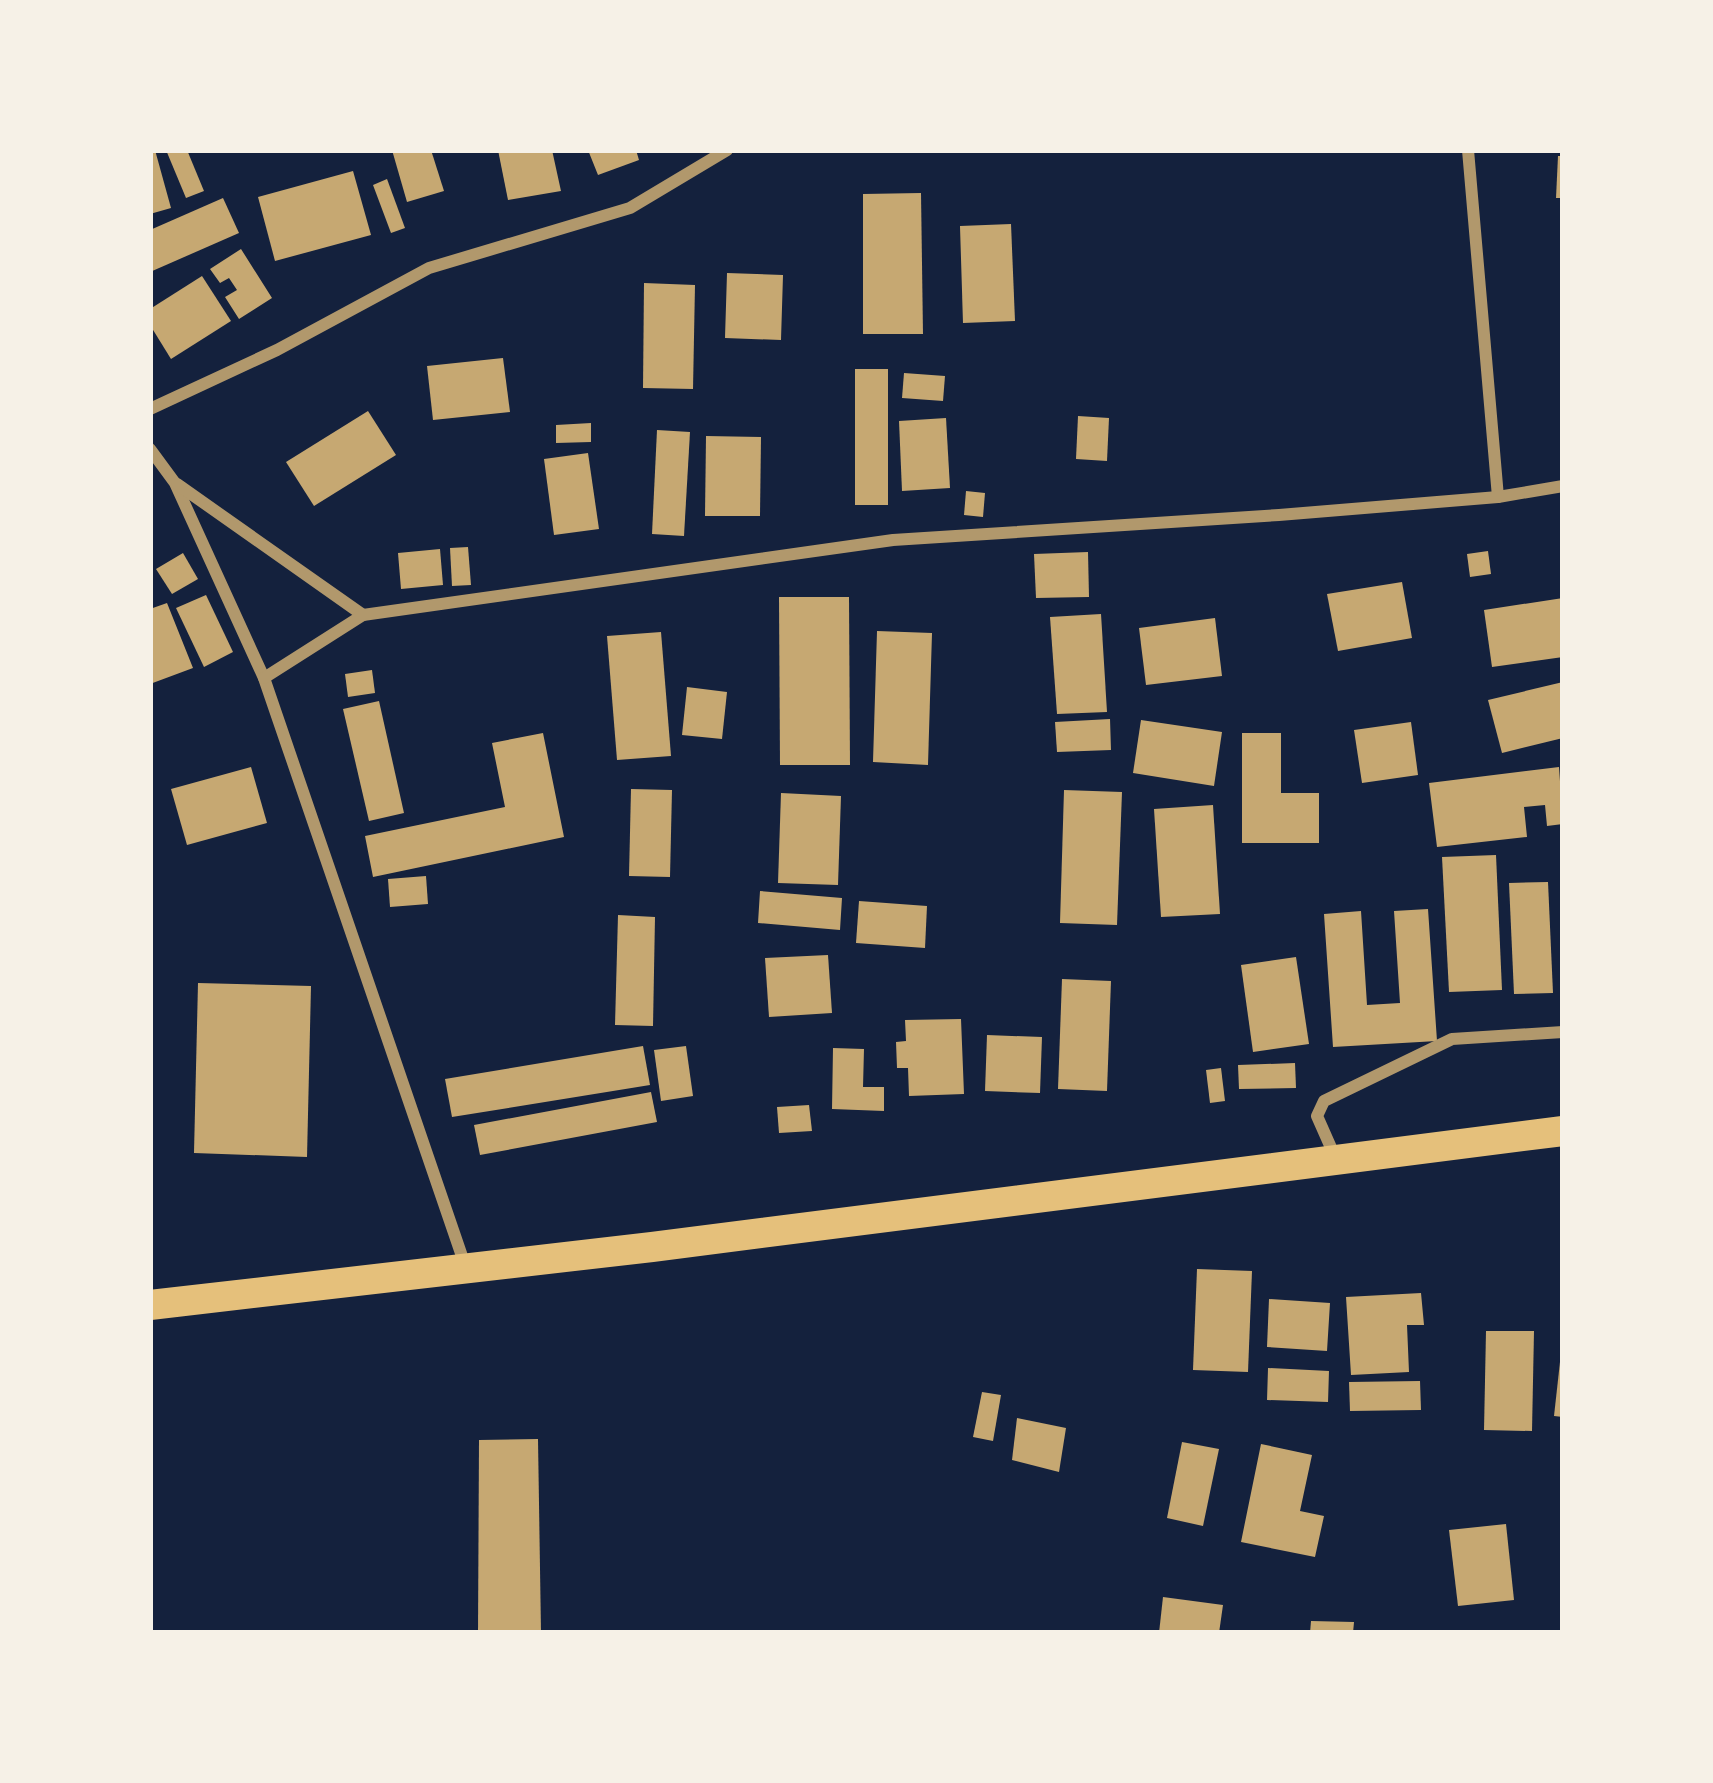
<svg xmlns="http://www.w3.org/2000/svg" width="1713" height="1783" viewBox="0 0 1713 1783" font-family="Spectral,serif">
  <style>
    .building { fill: #c6a872 }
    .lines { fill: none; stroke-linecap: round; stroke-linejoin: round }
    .minor { stroke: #b1986c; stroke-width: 12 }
    .trunk { stroke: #e5c07b; stroke-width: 30 }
  </style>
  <rect width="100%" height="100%" fill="#14213d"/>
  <!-- building -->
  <g class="building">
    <polygon points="150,150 155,150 171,208 150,214"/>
    <polygon points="166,150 187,150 204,191 186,198"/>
    <polygon points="392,150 431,150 444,191 407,202"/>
    <polygon points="498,150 552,150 561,191 508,200"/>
    <polygon points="588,150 636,150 639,160 598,175"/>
    <polygon points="1558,156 1563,156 1563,198 1556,198"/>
    <polygon points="353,171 371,235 275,261 258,197"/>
    <polygon points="387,179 405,228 391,233 373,185"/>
    <polygon points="921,193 923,334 863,334 863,194"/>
    <polygon points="223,198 239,233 150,272 150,230"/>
    <polygon points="1011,224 1015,321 963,323 960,226"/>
    <polygon points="241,249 272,298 239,319 225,297 237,290 229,278 220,283 210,269"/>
    <polygon points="727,273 783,275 781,340 725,338"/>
    <polygon points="202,276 231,321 171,359 150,325 150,309"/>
    <polygon points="644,283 695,285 693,389 643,388"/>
    <polygon points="503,358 510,412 433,420 427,366"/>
    <rect x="855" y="369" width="33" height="136"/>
    <polygon points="904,373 945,376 943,401 902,398"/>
    <polygon points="368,411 396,455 314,506 286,462"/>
    <polygon points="1078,416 1109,418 1107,461 1076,459"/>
    <polygon points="946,418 950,488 902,491 899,421"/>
    <polygon points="591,423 591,442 556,443 556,425"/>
    <polygon points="657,430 690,432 684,536 652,534"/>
    <polygon points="706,436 761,437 760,516 705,516"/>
    <polygon points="588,453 599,529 554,535 544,459"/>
    <polygon points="966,491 985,493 983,517 964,515"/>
    <polygon points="468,547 471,585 452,586 450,548"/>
    <polygon points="440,549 443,585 401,589 398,553"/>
    <polygon points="1488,551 1491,574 1470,577 1467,554"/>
    <polygon points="1088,552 1089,597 1036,598 1034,554"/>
    <polygon points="183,553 198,579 172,594 156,569"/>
    <polygon points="1402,582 1412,638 1338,651 1327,594"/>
    <polygon points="206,595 233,652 204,667 176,608"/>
    <polygon points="779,597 849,597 850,765 780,765"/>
    <polygon points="1563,598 1563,657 1492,667 1484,610"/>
    <polygon points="167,603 193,668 150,684 150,609"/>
    <polygon points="1101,614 1107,712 1057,714 1050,617"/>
    <polygon points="1215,618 1222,676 1146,685 1139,628"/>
    <polygon points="877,631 932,633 928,765 873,762"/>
    <polygon points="661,632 671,756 617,760 607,636"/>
    <polygon points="372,670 375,693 348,697 345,674"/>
    <polygon points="1563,682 1563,738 1502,753 1488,700"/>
    <polygon points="687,687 727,692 722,739 682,735"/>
    <polygon points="379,701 404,813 369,821 343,709"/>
    <polygon points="1110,719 1111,750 1057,752 1055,722"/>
    <polygon points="1141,720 1222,732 1214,786 1133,773"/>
    <polygon points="1411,722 1418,775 1362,783 1354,730"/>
    <polygon points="543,733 564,837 373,877 365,836 505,807 492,743"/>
    <polygon points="1242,733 1281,733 1281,793 1319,793 1319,843 1242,843"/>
    <polygon points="251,767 267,823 187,845 171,789"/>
    <polygon points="1559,767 1563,824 1547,826 1545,805 1524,807 1527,837 1437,847 1429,783"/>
    <polygon points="631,789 672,790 670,877 629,876"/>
    <polygon points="1064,790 1122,792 1117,925 1060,923"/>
    <polygon points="781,793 841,796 838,885 778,883"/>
    <polygon points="1213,805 1220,914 1161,917 1154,809"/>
    <polygon points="1496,855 1502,990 1449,992 1442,857"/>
    <polygon points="426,876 428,904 390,907 388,879"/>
    <polygon points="1548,882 1553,993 1514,994 1509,883"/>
    <polygon points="760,891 842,898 840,930 758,923"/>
    <polygon points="859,901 927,906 925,948 856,943"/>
    <polygon points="1428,909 1437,1041 1333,1047 1324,914 1361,911 1367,1005 1400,1003 1394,911"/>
    <polygon points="618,915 655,917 653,1026 615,1025"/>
    <polygon points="828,955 832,1013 769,1017 765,958"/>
    <polygon points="1296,957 1309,1044 1253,1052 1241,965"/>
    <polygon points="1062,979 1111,981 1107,1091 1058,1089"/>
    <polygon points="198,983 311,986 307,1157 194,1153"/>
    <polygon points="961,1019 964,1094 909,1096 908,1068 897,1068 896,1042 906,1041 905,1020"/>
    <polygon points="987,1035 1042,1037 1040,1093 985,1091"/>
    <polygon points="643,1046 650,1085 452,1117 445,1079"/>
    <polygon points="686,1046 693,1096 661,1101 654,1050"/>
    <polygon points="833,1048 864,1049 863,1087 884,1087 884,1111 832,1109"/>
    <polygon points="1295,1063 1296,1088 1239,1089 1238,1065"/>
    <polygon points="1221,1068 1225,1101 1210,1103 1206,1070"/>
    <polygon points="651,1092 657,1122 480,1155 474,1125"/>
    <polygon points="809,1105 812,1131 779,1133 777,1107"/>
    <polygon points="1197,1269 1252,1271 1248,1372 1193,1370"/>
    <polygon points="1421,1293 1424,1325 1407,1325 1409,1372 1351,1375 1346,1297"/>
    <polygon points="1269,1299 1330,1303 1327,1351 1267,1347"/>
    <polygon points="1486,1331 1534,1331 1532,1431 1484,1430"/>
    <polygon points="1560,1362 1563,1362 1563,1417 1554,1416"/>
    <polygon points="1268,1368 1329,1371 1328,1402 1267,1400"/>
    <polygon points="1420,1381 1421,1410 1350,1411 1349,1382"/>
    <polygon points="982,1392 1001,1395 993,1441 973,1437"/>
    <polygon points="1017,1418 1066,1428 1059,1472 1012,1460"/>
    <polygon points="538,1439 541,1633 478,1633 479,1440"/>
    <polygon points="1182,1442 1219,1449 1203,1526 1167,1518"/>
    <polygon points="1261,1444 1312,1455 1300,1511 1324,1516 1315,1557 1241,1542"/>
    <polygon points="1506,1524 1514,1600 1458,1606 1449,1530"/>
    <polygon points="1163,1597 1223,1605 1219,1633 1159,1633"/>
    <polygon points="1311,1621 1354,1622 1353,1633 1310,1633"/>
  </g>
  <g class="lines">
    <!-- minor -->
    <g class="minor">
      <polyline points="1468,150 1498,497"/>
      <polyline points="150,409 277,350 429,268 630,208 727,150"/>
      <polyline points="150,449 175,483 264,678 465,1265"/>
      <polyline points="177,484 363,615"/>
      <polyline points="264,678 363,615 893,540 1279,515 1498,497 1563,486"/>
      <polyline points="1336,1159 1317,1116 1324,1101 1452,1039 1563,1032"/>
    </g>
    <!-- trunk -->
    <polyline class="trunk" points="150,1305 652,1247 1563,1131"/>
  </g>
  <!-- border -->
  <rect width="1713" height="1783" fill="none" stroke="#f6f1e7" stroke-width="306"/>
</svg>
